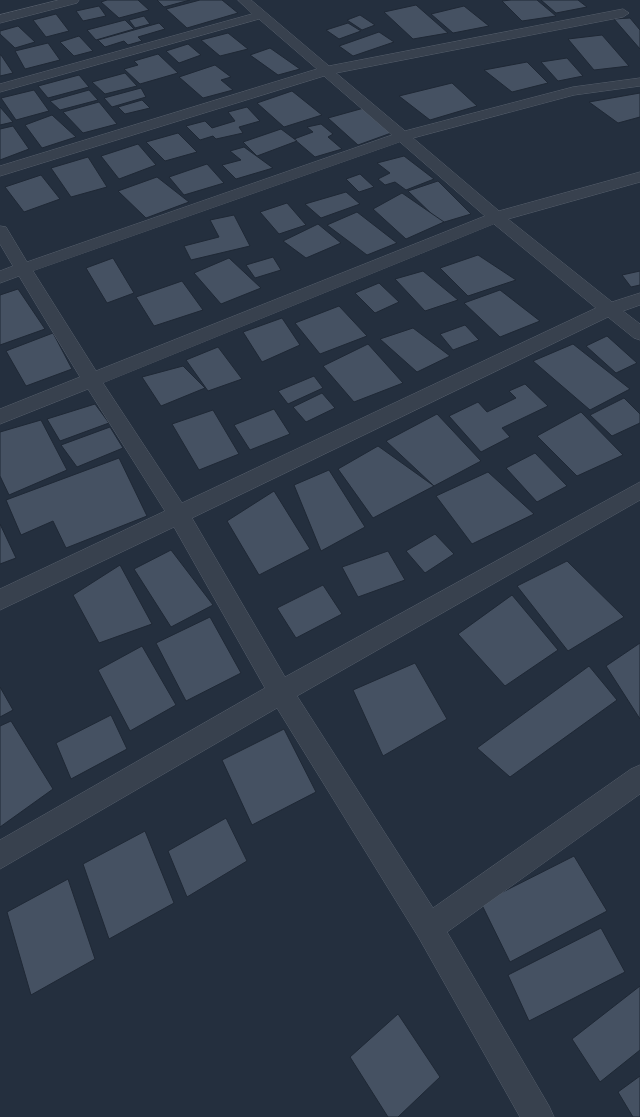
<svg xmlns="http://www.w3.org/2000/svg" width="640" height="1117" viewBox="0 0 640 1117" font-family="Ubuntu,sans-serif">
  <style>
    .building { fill: #455162; stroke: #1f2835 }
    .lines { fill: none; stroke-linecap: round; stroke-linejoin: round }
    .minor-casing { stroke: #565f6c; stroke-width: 1 }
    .minor { fill: #38414e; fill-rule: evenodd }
  </style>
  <rect width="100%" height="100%" fill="#242f3e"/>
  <!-- building -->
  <g class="building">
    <polygon points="107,0 138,0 149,10 119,18 101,2"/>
    <polygon points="157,0 190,0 164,7"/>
    <polygon points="200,0 222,0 238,13 187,28 166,9"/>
    <polygon points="511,0 537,0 556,16 522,21 502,1"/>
    <polygon points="541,0 578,0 587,7 556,13"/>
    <polygon points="416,5 448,33 413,39 384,12"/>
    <polygon points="99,6 106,16 83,21 76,11"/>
    <polygon points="464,6 489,26 453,33 431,14"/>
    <polygon points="56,14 69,31 46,37 33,20"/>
    <polygon points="360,15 375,25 362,30 347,20"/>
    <polygon points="144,16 150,24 135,28 129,20"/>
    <polygon points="630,18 640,30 640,49 614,19"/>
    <polygon points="125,20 134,29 96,40 87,30"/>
    <polygon points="159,23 165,29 138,37 142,41 128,45 124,41 105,47 98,40"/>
    <polygon points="348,23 361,31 339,39 326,30"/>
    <polygon points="18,26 35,42 15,48 0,34 0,31"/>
    <polygon points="379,32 394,42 353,56 339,46"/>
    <polygon points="228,33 248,49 220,56 201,40"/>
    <polygon points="602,35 629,66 594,70 568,39"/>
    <polygon points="79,36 93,51 74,56 60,42"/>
    <polygon points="48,43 60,60 25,69 15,51"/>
    <polygon points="188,44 201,55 179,63 166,51"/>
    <polygon points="270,48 300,69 278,75 250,55"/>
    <polygon points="158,54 178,73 140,84 124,69 138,65 134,61"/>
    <polygon points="0,55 1,55 13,73 0,76"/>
    <polygon points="567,58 583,76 558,81 541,62"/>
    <polygon points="527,62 548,83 512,92 484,70"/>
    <polygon points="215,65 231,77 221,80 233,90 203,98 179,77"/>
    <polygon points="125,73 137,86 105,94 92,82"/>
    <polygon points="79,75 89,87 48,98 38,86"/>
    <polygon points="452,83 477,106 430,120 399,96"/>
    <polygon points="141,88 146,97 112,107 104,98"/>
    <polygon points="34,90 49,111 16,120 1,98"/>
    <polygon points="89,90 98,100 60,110 50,101"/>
    <polygon points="292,91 322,115 284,127 257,103"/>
    <polygon points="640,93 640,117 618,123 589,102"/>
    <polygon points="142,100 150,108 125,114 118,107"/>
    <polygon points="99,102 117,124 83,133 63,112"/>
    <polygon points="0,107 13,122 0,125"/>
    <polygon points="247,107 260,121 239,127 243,133 216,139 213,136 200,140 186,126 205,121 212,128 235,121 228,112"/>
    <polygon points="364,108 394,132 358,145 328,118"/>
    <polygon points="52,115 76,137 42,148 25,125"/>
    <polygon points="321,124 333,134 328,137 342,149 315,157 294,139 313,132 307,127"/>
    <polygon points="13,126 29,149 0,160 0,129"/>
    <polygon points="281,129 297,141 257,156 243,142"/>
    <polygon points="178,133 197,152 165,161 146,142"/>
    <polygon points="138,144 156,165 119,179 101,156"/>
    <polygon points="244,147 273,168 236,179 222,165 241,160 230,151"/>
    <polygon points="404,156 434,179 406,190 395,182 385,185 378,179 390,173 377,163"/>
    <polygon points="88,157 107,187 71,197 51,168"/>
    <polygon points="207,164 224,183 184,195 169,177"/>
    <polygon points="360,174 374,187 359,192 346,179"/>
    <polygon points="41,175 60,199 24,212 5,187"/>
    <polygon points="157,177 189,202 146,218 118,191"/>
    <polygon points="438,181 471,214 441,223 408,191"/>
    <polygon points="346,192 360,204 321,218 305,204"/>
    <polygon points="402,193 444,222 406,239 373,209"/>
    <polygon points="287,203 306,225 279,234 260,212"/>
    <polygon points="357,212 397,243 367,255 327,225"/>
    <polygon points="234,215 250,246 191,260 184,246 219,237 210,220"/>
    <polygon points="318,224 341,243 306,258 283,241"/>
    <polygon points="478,255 516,280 468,296 440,268"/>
    <polygon points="273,257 281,270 255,278 246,265"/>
    <polygon points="113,258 134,293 107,303 86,268"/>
    <polygon points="229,258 261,288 221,304 194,273"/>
    <polygon points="423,271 458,300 425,311 395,279"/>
    <polygon points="640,271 640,285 631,287 622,275"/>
    <polygon points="182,281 203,310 154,326 136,297"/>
    <polygon points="379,283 399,302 375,313 355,293"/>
    <polygon points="18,289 45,329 0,345 0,295"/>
    <polygon points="500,290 540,321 500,337 464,303"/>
    <polygon points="339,306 367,336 320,354 295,323"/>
    <polygon points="282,318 300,345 262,362 243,332"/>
    <polygon points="465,325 479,340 453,350 440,334"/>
    <polygon points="413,328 450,356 417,372 380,339"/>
    <polygon points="53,333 72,369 26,386 6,351"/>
    <polygon points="607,336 637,363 616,373 586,346"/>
    <polygon points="368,344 403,383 354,402 323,366"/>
    <polygon points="573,344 630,389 590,410 533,361"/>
    <polygon points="218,347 242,379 208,391 186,360"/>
    <polygon points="183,366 205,388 161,406 142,377"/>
    <polygon points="314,376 323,388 288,404 278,391"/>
    <polygon points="525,384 548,406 502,428 510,437 481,452 449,416 478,402 487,412 516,398 509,391"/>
    <polygon points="322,393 335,408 306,422 293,407"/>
    <polygon points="624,398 640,414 640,423 612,436 590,415"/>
    <polygon points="95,404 109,423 60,441 47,419"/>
    <polygon points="274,409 290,434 250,450 234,425"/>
    <polygon points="213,410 239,454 199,470 172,424"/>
    <polygon points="581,412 623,455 577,476 537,436"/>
    <polygon points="437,414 481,461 434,486 386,441"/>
    <polygon points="41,420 67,470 9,495 0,476 0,432"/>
    <polygon points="110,427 123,448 77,467 61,445"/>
    <polygon points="378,446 434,486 373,518 338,469"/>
    <polygon points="535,453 567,486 537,502 506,468"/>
    <polygon points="119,458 147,516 66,548 53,521 21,535 6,500"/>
    <polygon points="329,470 365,527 321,551 294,485"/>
    <polygon points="488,472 534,514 472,544 436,496"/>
    <polygon points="274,491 310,549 259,575 227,521"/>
    <polygon points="0,524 16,558 0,564"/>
    <polygon points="435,534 454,554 425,573 406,551"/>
    <polygon points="171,550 213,605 171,627 134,569"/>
    <polygon points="388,551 405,580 358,597 342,567"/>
    <polygon points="567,561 624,617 568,651 517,586"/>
    <polygon points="120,565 152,624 99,643 73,595"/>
    <polygon points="323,585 342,614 296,638 277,608"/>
    <polygon points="512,595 558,650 505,686 458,634"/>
    <polygon points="210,617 241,673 186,701 156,643"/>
    <polygon points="640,643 640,719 606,666"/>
    <polygon points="142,646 176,705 130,731 98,670"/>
    <polygon points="415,663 447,719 383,756 353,690"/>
    <polygon points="589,666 617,700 510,777 477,748"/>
    <polygon points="0,687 13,710 0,717"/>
    <polygon points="111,715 127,749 71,779 56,743"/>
    <polygon points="11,721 53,789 0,827 0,726"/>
    <polygon points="284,729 316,792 252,825 222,760"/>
    <polygon points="226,818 247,861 187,897 168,851"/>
    <polygon points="145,831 174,903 109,939 83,864"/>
    <polygon points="574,856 607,911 510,962 481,903"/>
    <polygon points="68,879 95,959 31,995 7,912"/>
    <polygon points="601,928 625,972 529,1021 508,975"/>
    <polygon points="640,986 640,1050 600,1082 572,1039"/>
    <polygon points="398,1014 440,1077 398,1117 388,1117 350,1057"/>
    <polygon points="640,1076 640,1117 633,1117 618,1092"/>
  </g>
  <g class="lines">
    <defs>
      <g id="minor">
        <polygon points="59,0 79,0 77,3 0,23 0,15"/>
        <path d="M238 0H251L329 66 623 9 629 13 623 17 336 73 405 131 573 87 640 78V86L574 95 413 138 499 211 640 172V182L508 219 612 302 640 293V305L623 311 640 324V340L634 338 608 317 192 518 285 677 640 482V500L297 696 433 908 631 769 640 765V794L447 932 549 1106 554 1117H520L419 938 277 708 0 869V840L265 688 174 527 0 610V589L165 511 88 389 0 424V409L80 377 19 276 0 283V271L13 266 0 244V226L6 227 27 262 392 135 324 76 0 176V166L317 69 259 19 0 92V84L252 14ZM400 142 485 216 96 371 33 271ZM494 224 596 308 182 503 103 383Z"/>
      </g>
    </defs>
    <!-- minor casing -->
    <use href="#minor" class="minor-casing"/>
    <!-- minor -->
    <use href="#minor" class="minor"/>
  </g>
</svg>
